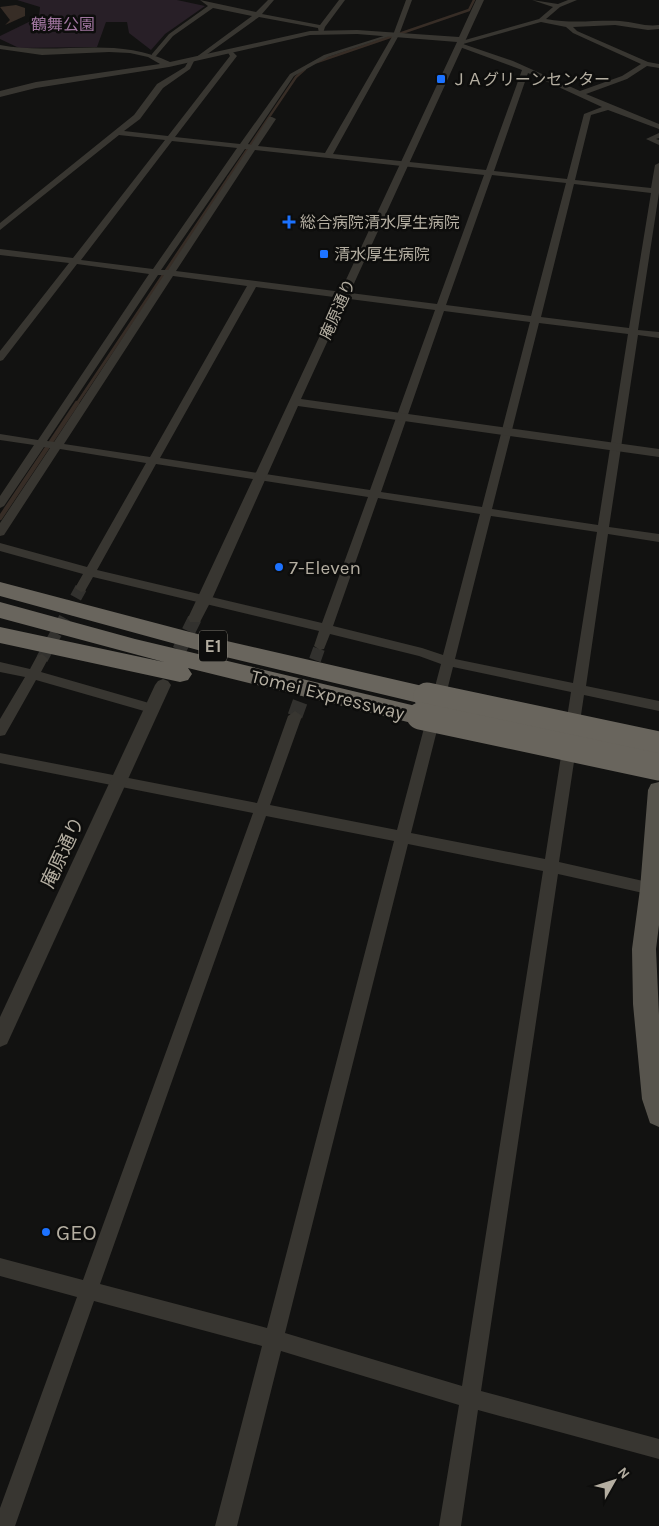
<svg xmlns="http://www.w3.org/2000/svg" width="659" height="1526" viewBox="0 0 659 1526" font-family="Karla,'Noto Sans JP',sans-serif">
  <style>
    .green { fill: #281f27 }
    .water { fill: #372d26 }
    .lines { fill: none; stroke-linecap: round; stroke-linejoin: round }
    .stream-far2 { stroke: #372d26; stroke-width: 2.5 }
    .stream-far1 { stroke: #372d26; stroke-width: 3 }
    .stream { stroke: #372d26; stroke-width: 4.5 }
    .minor-tunnel-far1 { stroke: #32312e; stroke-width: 12; stroke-dasharray: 12 5.5; stroke-linecap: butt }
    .minor-tunnel { stroke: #32312e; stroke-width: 15; stroke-dasharray: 15 8; stroke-linecap: butt }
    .tertiary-tunnel { stroke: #32312e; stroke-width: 14; stroke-dasharray: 14 7; stroke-linecap: butt }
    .minor { fill: #383631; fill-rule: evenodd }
    .tertiary { fill: #383631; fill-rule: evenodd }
    .primary { fill: #57544d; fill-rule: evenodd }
    .motorway { fill: #69655d; fill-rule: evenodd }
    .motorway-bridge { stroke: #69655d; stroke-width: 27 }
    .poi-dot { fill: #1c72ff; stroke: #0d0d0c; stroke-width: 2 }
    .labels { text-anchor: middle; stroke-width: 5; stroke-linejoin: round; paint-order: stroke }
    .far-park-label { font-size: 16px; fill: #a176a0; stroke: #0d0d0c }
    .far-poi-label { font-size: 16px; fill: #b4aea1; stroke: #0d0d0c; text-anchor: start }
    .far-street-label { font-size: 16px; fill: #b4aea1; stroke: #0d0d0c }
    .shield { fill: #0d0d0c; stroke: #827e74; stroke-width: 1 }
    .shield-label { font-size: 18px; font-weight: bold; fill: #b4aea1 }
    .poi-label { font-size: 19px; fill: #b4aea1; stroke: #0d0d0c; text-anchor: start }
    .street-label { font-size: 19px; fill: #b4aea1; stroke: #0d0d0c }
    .near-poi-label { font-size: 22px; fill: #b4aea1; stroke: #0d0d0c; text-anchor: start }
  </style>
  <rect width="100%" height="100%" fill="#121211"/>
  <!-- green -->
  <polygon class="green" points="17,0 177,0 205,6 165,34 151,50 129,33 127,22 106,22 97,47 19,48 0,39 0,36 39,17 40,7"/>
  <!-- water -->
  <polygon class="water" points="16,5 25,8 25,16 5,25 10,20 0,7"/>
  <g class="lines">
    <!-- stream-far2 -->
    <g class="stream-far2">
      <polyline points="317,62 469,10 474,0"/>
      <polyline points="228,178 296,77 305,69"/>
    </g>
    <!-- stream-far1 -->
    <polyline class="stream-far1" points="76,405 229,177"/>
    <!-- stream -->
    <polyline class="stream" points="0,518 77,403"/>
    <!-- minor-tunnel-far1 -->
    <g class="minor-tunnel-far1">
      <polyline points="42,659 81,588"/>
      <polyline points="303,693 320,646"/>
    </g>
    <!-- minor-tunnel -->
    <polyline class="minor-tunnel" points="295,716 304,691"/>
    <!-- tertiary-tunnel -->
    <polyline class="tertiary-tunnel" points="170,669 195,618"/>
    <!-- minor -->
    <g class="minor">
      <polygon points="200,0 256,12 268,0 274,0 262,14 320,25 339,0 345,0 325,27 323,33 319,33 318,28 259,17 199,60 195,60 195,58 252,16 213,8 173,36 156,56 152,56 152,54 169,34 208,6"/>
      <path d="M406 0H412L399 35 333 154 486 170 522 70 457 46 458 42 539 19 553 7 532 0 558 4 568 0H577L560 7 546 19C572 24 595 20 620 21 634 22 646 27 659 25V29L648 30 615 25 573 27 577 31 648 62 659 64V68L647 66 627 79 586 94 659 124V129L608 110 591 115 575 180 651 188 655 165 659 163V193L638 330 659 332V338L638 335 609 527 659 534V542L608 534 586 686 659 701V711L584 695 559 862 652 883 657 885 659 890 657 893 652 895 558 874 481 1391 659 1439V1459L478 1410 461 1526H439L459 1405 281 1351 237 1526H215L262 1346 94 1301 15 1526H0V1508L77 1297 0 1276V1258L83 1280 253 813 0 763V753L257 803 288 716 295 711 302 716 270 805 397 830 441 664 419 656 330 634 324 649 320 650 314 646 319 631 93 577 85 591 81 592 75 588 83 574 0 551V543L87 567 146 463 60 449 4 535 0 536V523L50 448 44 447 4 506 0 508V496L34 445 0 440V434L38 440 149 274 77 264 3 360 0 361V351L69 263 0 255V249L73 258 165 140 119 135 0 230V223L134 115 157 84 185 67 189 60 194 61 190 69 163 88 140 119 124 131 168 136 230 56 227 51 230 49 237 56 175 137 240 144 290 74 324 55 390 34V36L328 57 294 76 248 144 251 145 269 117H272L276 119 258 146 325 153 393 35ZM541 22 566 27 573 33 641 64 622 76 580 91 513 61 463 44ZM528 73 602 107 584 114 567 179 494 171ZM172 141 237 148 153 269 81 260ZM245 149H248L168 270H161ZM255 150 484 175 437 304 176 271ZM492 175 566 183 531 316 446 305ZM574 184 651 193 629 328 541 317ZM158 275H164L54 442 47 441ZM173 276 247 286 150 457 64 444ZM256 287 435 310 370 490 160 458ZM444 311 530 322 482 507 381 492ZM539 323 628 334 598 525 492 509ZM156 464 368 497 322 623 97 570ZM378 498 480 514 443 655 422 648 333 626ZM491 516 597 532 573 683 455 659ZM453 667 571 692 545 859 411 833ZM266 816 394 841 267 1328 100 1284ZM408 844 543 871 462 1386 285 1333Z"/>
      <polygon points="659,133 659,138 656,139 659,140 659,145 646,139"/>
      <polygon points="42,654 48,659 41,672 156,705 158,708 151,713 36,680 5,735 0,736 0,719 25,677 0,672 0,662 30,669 37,656"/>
    </g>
    <!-- tertiary -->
    <g class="tertiary">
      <path d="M476 0H484L301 399 659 449V457L298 406 212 599 200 622H190L188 618 457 42 357 34 310 35 169 67 36 88 0 97V91L36 82 160 64 148 57 130 53 109 52 42 55 0 49V45C57 56 116 35 170 62L310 31 357 30 459 37Z"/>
      <polygon points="163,679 168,681 171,685 7,1044 0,1047 0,1017 155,685 158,681"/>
    </g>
    <!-- primary -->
    <polygon class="primary" points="659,782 659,925 656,949 659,1015 659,1127 650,1123 642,1099 633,1004 632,949 640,889 648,790 651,784"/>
    <!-- motorway -->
    <g class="motorway">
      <polygon points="0,582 205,636 427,687 435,690 439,696 435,702 427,705 205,652 0,596"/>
      <polygon points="0,602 135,639 420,707 429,710 432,716 429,722 420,725 188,668 192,674 188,680 180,682 0,643 0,627 164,662 0,618"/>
    </g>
    <!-- motorway-bridge -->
    <g class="motorway-bridge">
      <polyline points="427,696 659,745"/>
      <polyline points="420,716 659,767"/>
    </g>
  </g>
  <!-- markers -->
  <g class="poi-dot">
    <rect x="436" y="74" width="10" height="10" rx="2.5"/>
    <path d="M286.5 214.5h5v5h5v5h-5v5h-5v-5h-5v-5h5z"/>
    <rect x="319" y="249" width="10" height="10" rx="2.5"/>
    <circle cx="279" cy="567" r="5"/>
    <circle cx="46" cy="1232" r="5"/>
  </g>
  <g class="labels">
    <!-- far-park labels -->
    <g class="far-park-label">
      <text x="63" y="30">鶴舞公園</text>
    </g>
    <!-- far-poi labels -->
    <g class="far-poi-label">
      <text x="451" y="85">ＪＡグリーンセンター</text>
      <text x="300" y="228">総合病院清水厚生病院</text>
      <text x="334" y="260">清水厚生病院</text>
    </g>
    <!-- far-street labels -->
    <g class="far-street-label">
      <text transform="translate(337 309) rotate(-66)" y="6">庵原通り</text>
    </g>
    <!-- shield labels -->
    <rect class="shield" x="199" y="630.5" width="28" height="31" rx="4"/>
    <g class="shield-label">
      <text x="213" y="652">E1</text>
    </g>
    <!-- poi labels -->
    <g class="poi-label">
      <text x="289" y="574">7-Eleven</text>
    </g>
    <!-- street labels -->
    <g class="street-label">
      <text transform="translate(328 694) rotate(14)" y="7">Tomei Expressway</text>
      <text transform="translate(62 852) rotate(-65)" y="7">庵原通り</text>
    </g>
    <!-- near-poi labels -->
    <g class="near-poi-label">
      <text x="56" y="1240">GEO</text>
    </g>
  </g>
  <!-- north arrow -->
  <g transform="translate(614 1481) rotate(51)" stroke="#0d0d0c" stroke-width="4" paint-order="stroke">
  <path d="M0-4L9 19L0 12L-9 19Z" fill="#b4aea1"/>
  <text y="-8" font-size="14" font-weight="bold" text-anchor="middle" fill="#b4aea1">N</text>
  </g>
</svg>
